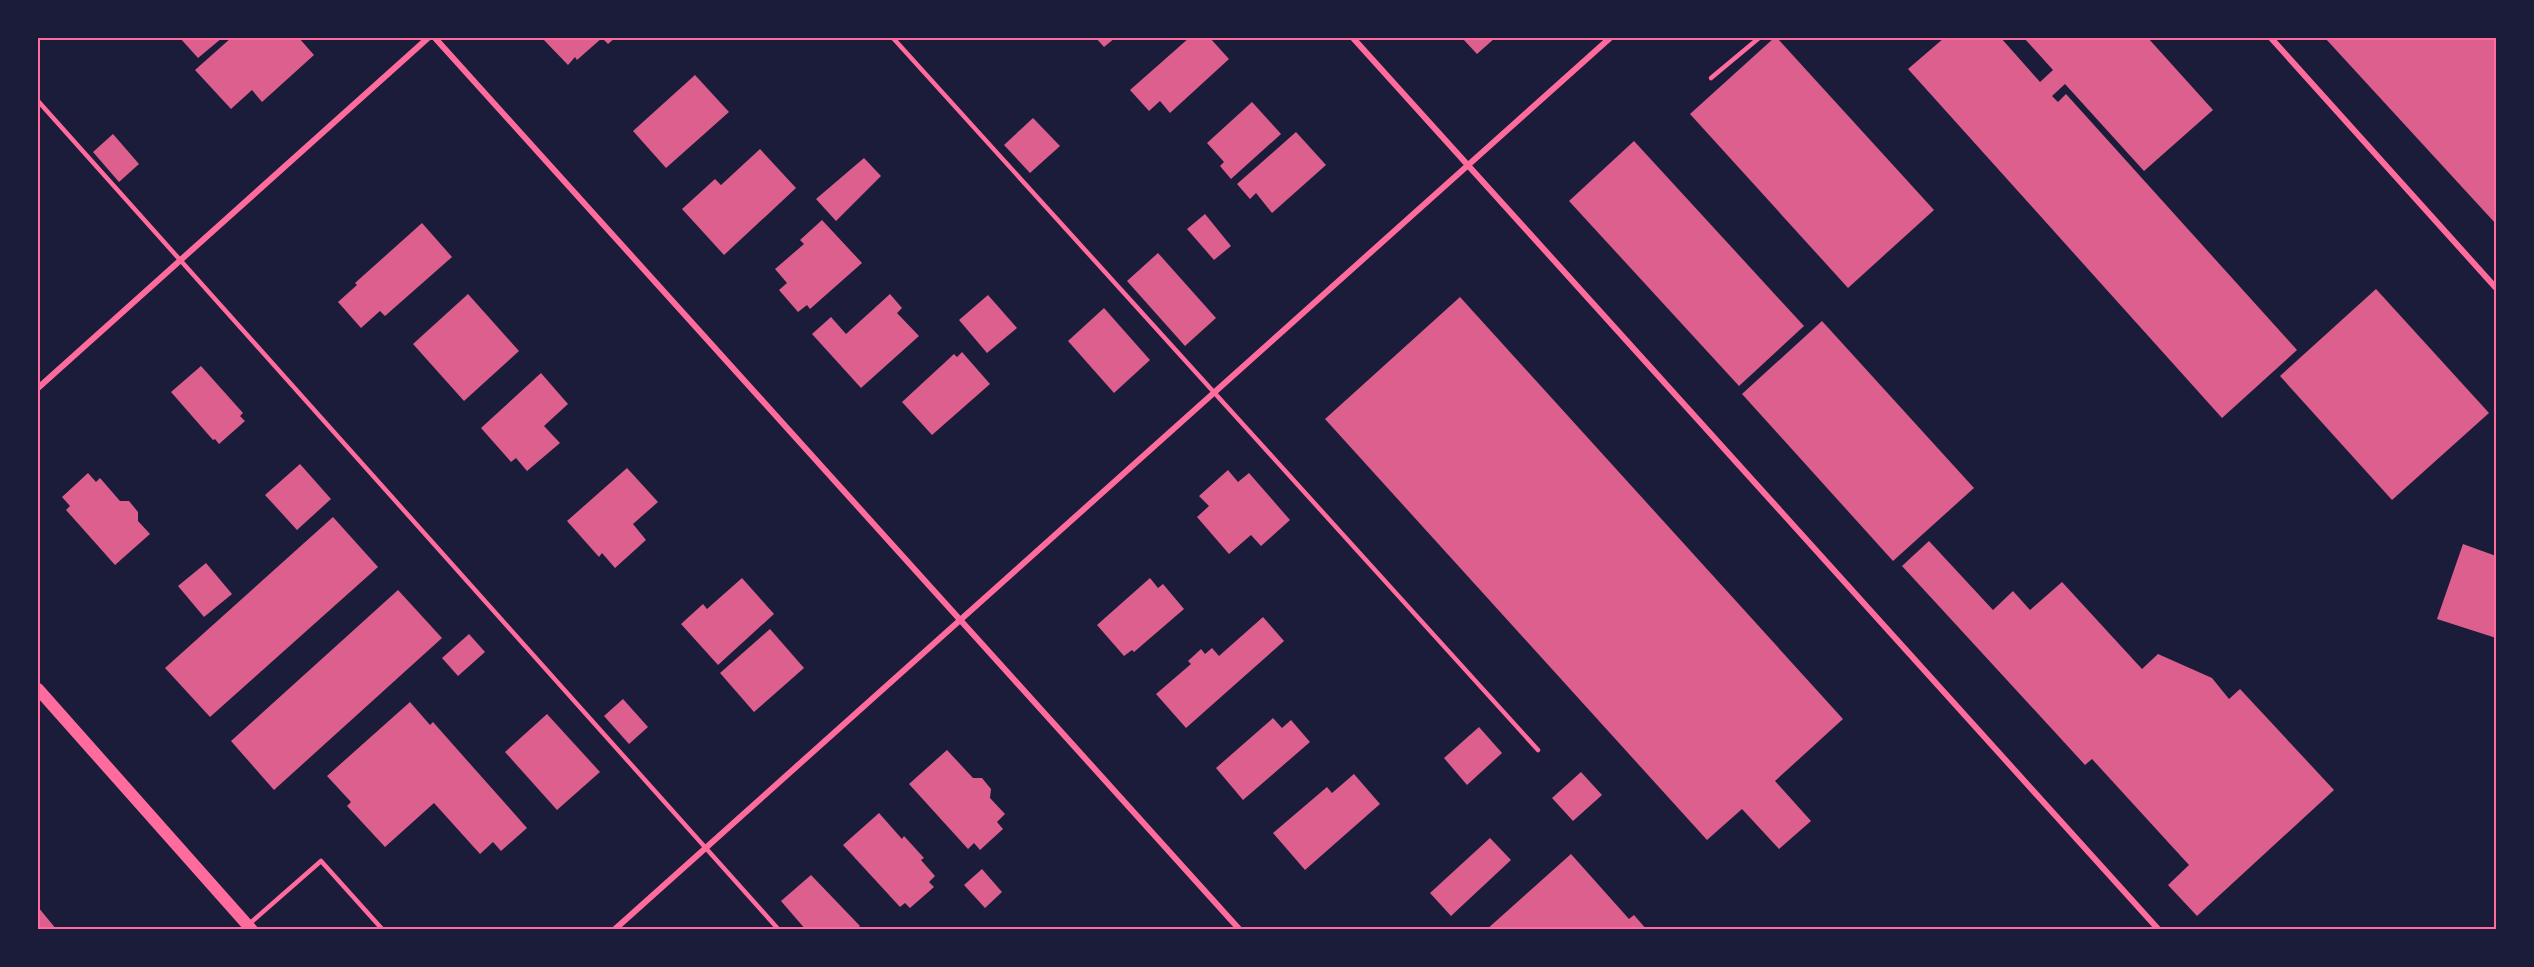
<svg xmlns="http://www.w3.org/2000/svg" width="2534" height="967" viewBox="0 0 2534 967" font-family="'Alegreya Sans',sans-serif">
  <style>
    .building { fill: #dd5f8e }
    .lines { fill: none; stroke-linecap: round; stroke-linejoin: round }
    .service { stroke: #ff6b9d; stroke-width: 4.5 }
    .minor { stroke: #ff6b9d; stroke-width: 6 }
    .secondary { stroke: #ff6b9d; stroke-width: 12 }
    .neatline { fill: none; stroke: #ff6b9d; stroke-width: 2 }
  </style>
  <rect width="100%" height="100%" fill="#1b1b3a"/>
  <!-- building -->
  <g class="building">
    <polygon points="180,38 222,38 198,58"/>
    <polygon points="231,38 299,38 314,55 262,102 252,90 231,109 195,70"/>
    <polygon points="542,38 602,38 577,60 575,57 568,65"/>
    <polygon points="602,38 615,38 608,44"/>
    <polygon points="1096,38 1115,38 1104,47"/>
    <polygon points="1189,38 1210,38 1229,59 1170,113 1160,101 1149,111 1130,90"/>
    <polygon points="1462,38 1495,38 1477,54"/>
    <polygon points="1774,38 1777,38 1934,210 1848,288 1690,114"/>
    <polygon points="1944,38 2001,38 2040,82 2053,70 2024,38 2148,38 2213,110 2144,171 2065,84 2052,96 2058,102 2066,94 2297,350 2222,418 1908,69"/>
    <polygon points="2325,38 2496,38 2496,224"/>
    <polygon points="695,75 729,112 666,168 633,131"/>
    <polygon points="1252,102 1281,134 1231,179 1220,166 1224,162 1207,143"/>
    <polygon points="1033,118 1060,146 1030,173 1004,145"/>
    <polygon points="1296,132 1326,165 1272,213 1256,193 1250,199 1237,184"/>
    <polygon points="113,134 139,164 119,182 93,152"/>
    <polygon points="1634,141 1804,326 1739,386 1569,201"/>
    <polygon points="760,149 796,188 724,255 682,209 715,179 721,185"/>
    <polygon points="864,158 881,176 836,221 816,199"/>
    <polygon points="1205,214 1231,246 1214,260 1187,229"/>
    <polygon points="822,220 862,263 810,309 807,305 798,312 779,290 787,283 775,269 804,244 800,240"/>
    <polygon points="422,223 452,257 385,316 380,311 361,328 338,302 357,285 355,283"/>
    <polygon points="1158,253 1216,318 1185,346 1127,281"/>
    <polygon points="2376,289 2489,413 2392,500 2280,376"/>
    <polygon points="468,294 519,351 464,401 413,344"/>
    <polygon points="890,294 902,308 897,313 919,336 861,388 812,334 831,317 846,334"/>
    <polygon points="988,295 1017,328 987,353 959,320"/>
    <polygon points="1460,297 1843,719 1775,781 1811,821 1779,849 1742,809 1707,840 1325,419"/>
    <polygon points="1104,308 1150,360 1114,393 1068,341"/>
    <polygon points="1822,321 1974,488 1893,561 1742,394"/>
    <polygon points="962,352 990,384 932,435 902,402 954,354 957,357"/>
    <polygon points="201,366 243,413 240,416 245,421 219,444 215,439 213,440 171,392"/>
    <polygon points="541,373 568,404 544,426 560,443 527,471 516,458 511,462 481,428"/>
    <polygon points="300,464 331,499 297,530 265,495"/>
    <polygon points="627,468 658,502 633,524 646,540 615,568 602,553 599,557 567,521"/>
    <polygon points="1228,470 1238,482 1249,473 1290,520 1261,546 1251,535 1229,554 1197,517 1209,506 1199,496"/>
    <polygon points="88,473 96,482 100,478 120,501 129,501 138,512 138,521 150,534 115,565 66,510 70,506 62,497"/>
    <polygon points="333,517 378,567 210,717 165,668"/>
    <polygon points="1929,541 1993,610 2013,591 2030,610 2062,582 2142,669 2158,654 2212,678 2229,699 2240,689 2334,790 2197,916 2168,885 2189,865 2092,759 2085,765 1902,566"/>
    <polygon points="2463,544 2496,556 2496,638 2437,619"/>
    <polygon points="206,563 232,594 204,617 178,586"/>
    <polygon points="742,578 774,614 718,665 681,624 703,604 707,609"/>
    <polygon points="1150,578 1158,588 1163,584 1184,609 1134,652 1132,650 1124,656 1097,625"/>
    <polygon points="398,590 442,638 274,790 231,741"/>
    <polygon points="1263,617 1284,641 1186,728 1156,694 1191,664 1188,661 1201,649 1205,654 1212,648 1219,656"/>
    <polygon points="770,629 804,668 754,712 720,673"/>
    <polygon points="469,634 485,652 458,676 442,658"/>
    <polygon points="623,699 648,727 629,744 604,716"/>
    <polygon points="410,702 430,725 433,722 527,828 501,851 493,842 480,854 434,803 385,847 347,806 351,802 327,776"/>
    <polygon points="547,714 600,772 557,810 505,752"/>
    <polygon points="1273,718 1282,728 1291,720 1310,742 1243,800 1216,768"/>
    <polygon points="1479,727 1502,753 1467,785 1444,758"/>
    <polygon points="947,750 973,778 982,778 991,789 990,798 1005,814 997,822 1003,829 980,850 974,843 968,849 909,784"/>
    <polygon points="1581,772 1602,795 1573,821 1552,798"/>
    <polygon points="1354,774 1380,804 1305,870 1273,833 1327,787 1332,793"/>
    <polygon points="879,813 902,839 904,836 924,858 921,860 935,876 929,882 934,887 910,908 905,903 900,907 843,845"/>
    <polygon points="1490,838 1511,860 1451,916 1430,893"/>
    <polygon points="1571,854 1629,919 1634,915 1647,930 1486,930"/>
    <polygon points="982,869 1002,892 985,908 964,885"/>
    <polygon points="811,875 860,926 856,930 806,930 781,901"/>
    <polygon points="38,907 57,930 38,930"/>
  </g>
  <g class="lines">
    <!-- service -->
    <g class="service">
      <polyline points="893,38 1538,750"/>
      <polyline points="1711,78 1759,38"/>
      <polyline points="38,101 779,930"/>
      <polyline points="248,925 321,861 383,930"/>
    </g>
    <!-- minor -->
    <g class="minor">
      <polyline points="435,38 1240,930"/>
      <polyline points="1353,38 2159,930"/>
      <polyline points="2271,38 2496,288"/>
      <polyline points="38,388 428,38"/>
      <polyline points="614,930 1610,38"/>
    </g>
    <!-- secondary -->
    <polyline class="secondary" points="38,689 252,930"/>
  </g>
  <!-- border -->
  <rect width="2534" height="967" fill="none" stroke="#1b1b3a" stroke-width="78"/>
  <rect x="39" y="39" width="2456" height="889" class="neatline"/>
</svg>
